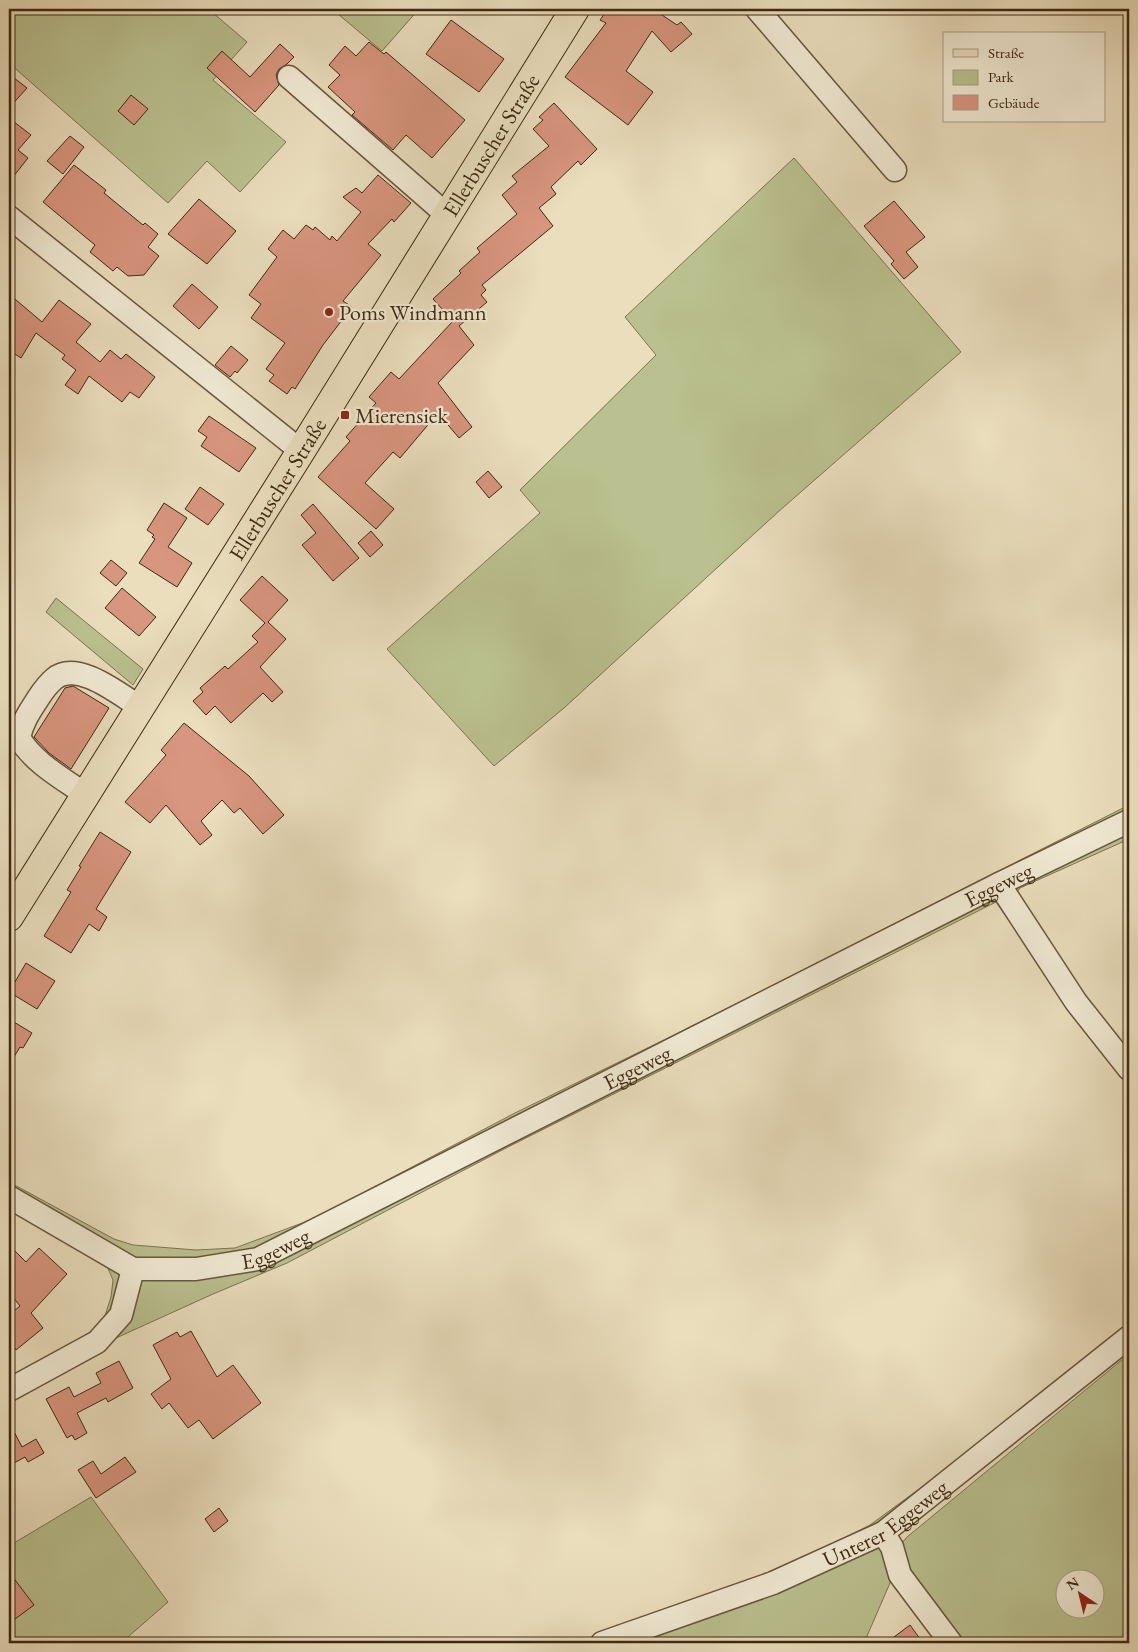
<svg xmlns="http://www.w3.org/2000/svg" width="1138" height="1652" viewBox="0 0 1138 1652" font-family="'EB Garamond',serif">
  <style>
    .green { fill: #bac08f; stroke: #7c7450; fill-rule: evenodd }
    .building { fill: #d8957f; stroke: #3e2911 }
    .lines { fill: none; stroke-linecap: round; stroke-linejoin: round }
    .minor-casing { stroke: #69563c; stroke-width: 25 }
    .major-casing { stroke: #3e2911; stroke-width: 30 }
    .minor { stroke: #f1ead4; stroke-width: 22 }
    .major { stroke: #eadebd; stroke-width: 28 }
    .poi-dot { fill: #8f2418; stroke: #f1ead4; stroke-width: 2 }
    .labels { text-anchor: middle; stroke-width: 4.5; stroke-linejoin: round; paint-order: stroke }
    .street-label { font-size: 22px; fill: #3e2911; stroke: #f1ead4 }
    .poi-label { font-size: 22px; fill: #3e2911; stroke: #f1ead4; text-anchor: start }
  </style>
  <rect width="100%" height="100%" fill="#eadebd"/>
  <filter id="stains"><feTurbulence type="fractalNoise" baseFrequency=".004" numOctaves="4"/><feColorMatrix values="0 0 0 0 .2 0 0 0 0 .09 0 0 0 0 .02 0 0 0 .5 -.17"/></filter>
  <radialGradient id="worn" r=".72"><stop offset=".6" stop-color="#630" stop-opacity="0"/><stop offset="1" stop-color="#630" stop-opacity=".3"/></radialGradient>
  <!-- green -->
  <g class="green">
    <polygon points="9,9 214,9 212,12 247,42 213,80 286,142 240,192 207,161 168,203 9,63"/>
    <polygon points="332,9 419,9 382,51"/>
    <polygon points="794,158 961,352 778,512 564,708 494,766 387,649 540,513 520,490 656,355 625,317"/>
    <polygon points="56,598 143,669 133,685 46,612"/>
    <polygon points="1129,805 1129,839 1020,888 1014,897 1129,1059 1129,1084 1060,994 996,902 508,1147 287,1263 213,1294 105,1343 103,1322 111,1297 113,1280 106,1264 9,1209 9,1182 114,1239 133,1245 196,1250 235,1248 313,1219 515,1113 674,1035"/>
    <path d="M1129 1354V1643H957L909 1580 897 1549 907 1537ZM1066 1580H1096V1610H1066Z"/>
    <polygon points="997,1432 879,1545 893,1576 864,1643 580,1643 776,1572 870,1525"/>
    <polygon points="91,1497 168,1602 121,1643 9,1643 9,1546"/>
  </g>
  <!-- building -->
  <g class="building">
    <polygon points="608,9 653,9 677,25 681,22 692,34 671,52 652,31 626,71 653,92 628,125 565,77 606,23 600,20"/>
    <polygon points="451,20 504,59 479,92 426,54"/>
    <polygon points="369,42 384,54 386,52 465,120 432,158 406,135 393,150 352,115 355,112 328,87 340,75 329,65 345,46 356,56"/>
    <polygon points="280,44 294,57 287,64 279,69 276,75 279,85 255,112 207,68 222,51 250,77"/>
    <polygon points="9,74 27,88 9,108"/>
    <polygon points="131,95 148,109 134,125 118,111"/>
    <polygon points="554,103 597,149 581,165 578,161 551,187 556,194 539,208 553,226 482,285 486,290 481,295 487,302 459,326 474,345 438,383 472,427 459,438 438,413 400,458 393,452 365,483 394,509 376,529 318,477 350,441 346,437 376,403 369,397 391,372 399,379 453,321 433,299 461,273 459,271 480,252 477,248 517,214 502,195 517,182 512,176 549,146 533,129 543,120 539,117"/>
    <polygon points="9,118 31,135 18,150 28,158 9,182"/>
    <polygon points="70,136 84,147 63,174 47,161"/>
    <polygon points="74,165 106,190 104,193 143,225 145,223 158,234 148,247 159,256 144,275 128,276 117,267 113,271 90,252 95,245 43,202"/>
    <polygon points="378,175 411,203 394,222 392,219 368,244 381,255 343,301 352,307 323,345 295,389 292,387 287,394 269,381 274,375 266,369 285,343 251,318 261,304 249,295 277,257 268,249 283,230 294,239 306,225 313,230 315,227 330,240 332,236 337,241 361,212 343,197 356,188 362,193"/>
    <polygon points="199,199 236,231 207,264 168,234"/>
    <polygon points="894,201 925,237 906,252 918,267 904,279 891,264 894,261 864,226"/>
    <polygon points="192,284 218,307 199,329 173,306"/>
    <polygon points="9,294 42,322 59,300 91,324 76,342 100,362 110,350 121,359 126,354 155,377 139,398 130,392 122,402 89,376 78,394 65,385 76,370 62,359 65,355 36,333 21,358 9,350"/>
    <polygon points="231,346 248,360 237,373 235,371 230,377 215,365"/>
    <polygon points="209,416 256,448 239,472 201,446 207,437 198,431"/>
    <polygon points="488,471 502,487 489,498 476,482"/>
    <polygon points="200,487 224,504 208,525 185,509"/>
    <polygon points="164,503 187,518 168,547 192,563 177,587 139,563 155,539 152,537 154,535 147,530"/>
    <polygon points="313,504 359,558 333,581 302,545 316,533 301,515"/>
    <polygon points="371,531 383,545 370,557 358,543"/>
    <polygon points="111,560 127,573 116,586 100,573"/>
    <polygon points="262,576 288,600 268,622 286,639 260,667 283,692 272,702 263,693 231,723 215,706 206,715 193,701 203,692 200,688 225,666 228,669 258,642 252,636 265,623 240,600"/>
    <polygon points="122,588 156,617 139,636 105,608"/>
    <polygon points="73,686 109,708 71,769 49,753 34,737 65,688"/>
    <polygon points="184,723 249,776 284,815 263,834 240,808 234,813 222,800 201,821 212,835 200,845 166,805 150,823 125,802 166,755 161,750"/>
    <polygon points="100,832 131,852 96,909 107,917 99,931 89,924 71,953 44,936 71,892 67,890 81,867 79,866"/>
    <polygon points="26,963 55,981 37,1009 9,992"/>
    <polygon points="9,1019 32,1033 23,1048 20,1047 9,1065"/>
    <polygon points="9,1245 26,1262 39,1248 67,1274 31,1313 43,1328 16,1350 9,1341 9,1315 20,1306 9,1292"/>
    <polygon points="191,1331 217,1377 233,1365 261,1403 213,1439 199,1420 188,1428 169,1403 162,1409 151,1394 171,1379 153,1345 177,1332 180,1337"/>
    <polygon points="119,1361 133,1388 108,1402 106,1398 77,1413 87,1433 75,1440 72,1435 67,1438 46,1399 69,1387 74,1397 101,1383 96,1373"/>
    <polygon points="9,1422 22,1447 36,1439 44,1453 28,1462 25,1457 14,1463 9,1454"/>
    <polygon points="125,1457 136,1472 96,1498 78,1470 93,1461 101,1474"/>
    <polygon points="219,1508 228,1521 214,1532 205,1519"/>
    <polygon points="9,1572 34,1605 15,1619 9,1611"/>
    <polygon points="910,1625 923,1643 886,1643"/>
  </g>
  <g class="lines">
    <defs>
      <g id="minor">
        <polyline points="757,9 895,170"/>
        <polyline points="289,77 447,215"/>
        <polyline points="9,217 301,451"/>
        <path d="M86 795C62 778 34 763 19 738 22 722 30 711 39 697 43 691 48 684 54 679 77 659 120 695 140 707"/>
        <polyline points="999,884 1076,1002 1129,1069"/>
        <path id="s1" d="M9 1197 133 1269H196L258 1259 999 884 1129 821"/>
        <polyline points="9,1390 97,1342 121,1315 133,1269"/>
        <polyline points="883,1533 892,1547 900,1575 951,1643"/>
        <path id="s2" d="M602 1643 773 1583 883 1533 1129 1337"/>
      </g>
      <g id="major">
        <path id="s3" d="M9 917 301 451 575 9"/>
      </g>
    </defs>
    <!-- minor casing -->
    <use href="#minor" class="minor-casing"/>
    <!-- major casing -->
    <use href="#major" class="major-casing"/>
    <!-- minor -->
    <use href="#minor" class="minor"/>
    <!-- major -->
    <use href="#major" class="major"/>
  </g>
  <!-- markers -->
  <g class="poi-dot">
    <circle cx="329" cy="312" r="5"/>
    <rect x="340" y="410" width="10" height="10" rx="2.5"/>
  </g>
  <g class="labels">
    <!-- street labels -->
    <g class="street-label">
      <text dy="8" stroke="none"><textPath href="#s3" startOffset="910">Ellerbuscher Straße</textPath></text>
      <text dy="8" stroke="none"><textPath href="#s3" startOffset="505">Ellerbuscher Straße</textPath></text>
      <text dy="8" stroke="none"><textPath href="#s1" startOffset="1099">Eggeweg</textPath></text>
      <text dy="8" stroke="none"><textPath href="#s1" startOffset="694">Eggeweg</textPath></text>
      <text dy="8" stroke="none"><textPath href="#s1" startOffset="289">Eggeweg</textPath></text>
      <text dy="8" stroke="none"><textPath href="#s2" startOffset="309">Unterer Eggeweg</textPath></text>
    </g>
    <!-- poi labels -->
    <g class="poi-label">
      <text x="339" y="320">Poms Windmann</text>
      <text x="355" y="423">Mierensiek</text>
    </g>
  </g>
  <!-- margin -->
  <rect width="1138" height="1652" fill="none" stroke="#eadebd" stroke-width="30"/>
  <rect x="10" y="10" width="1118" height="1632" fill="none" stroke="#3e2911" stroke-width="2.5"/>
  <rect x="15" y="15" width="1108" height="1622" fill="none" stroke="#3e2911"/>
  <!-- legend -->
  <rect x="943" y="32" width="162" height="90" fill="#f1ead4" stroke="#a99d86"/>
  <rect x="953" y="49" width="25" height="8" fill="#eadebd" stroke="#a99d86"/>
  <text x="988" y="58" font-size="15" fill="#3e2911">Straße</text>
  <rect x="953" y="70" width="25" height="15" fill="#bac08f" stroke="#a99d86"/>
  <text x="988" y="82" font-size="15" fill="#3e2911">Park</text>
  <rect x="953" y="95" width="25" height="15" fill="#d8957f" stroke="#a99d86"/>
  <text x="988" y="108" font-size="15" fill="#3e2911">Gebäude</text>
  <!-- north arrow -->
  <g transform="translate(1080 1594) rotate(325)"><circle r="24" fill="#f1ead4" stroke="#a99d86"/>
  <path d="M0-4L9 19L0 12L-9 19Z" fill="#8f2418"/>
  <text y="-8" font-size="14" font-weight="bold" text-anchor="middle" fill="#3e2911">N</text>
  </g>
  <rect width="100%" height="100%" filter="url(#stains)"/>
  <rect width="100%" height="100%" fill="url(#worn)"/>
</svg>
